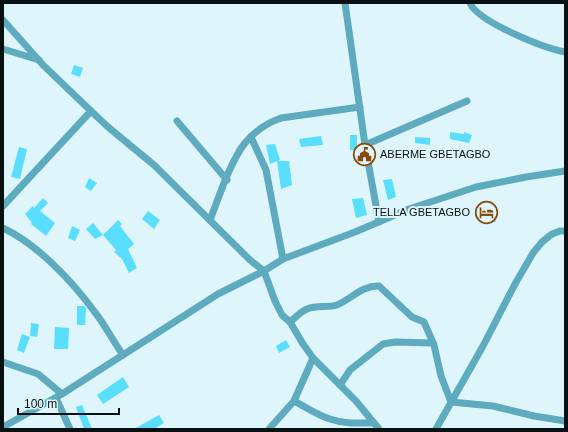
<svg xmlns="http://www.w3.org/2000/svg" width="568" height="432" viewBox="0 0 568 432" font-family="Arial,sans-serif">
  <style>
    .building { fill: #5adefd }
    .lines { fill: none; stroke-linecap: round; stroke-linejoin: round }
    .minor { stroke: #5eabbf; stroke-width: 7 }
    .labels { text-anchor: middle; stroke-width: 4; stroke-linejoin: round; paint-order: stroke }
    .poi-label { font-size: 11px; fill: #081012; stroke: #def5fb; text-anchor: start }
  </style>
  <rect width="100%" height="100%" fill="#def5fb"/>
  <!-- building -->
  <g class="building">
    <polygon points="74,65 83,68 80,77 71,74"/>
    <polygon points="450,132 464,134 464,132 472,135 469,143 450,139"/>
    <rect x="350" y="135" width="7" height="15"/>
    <polygon points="321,136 323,145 301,147 299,139"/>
    <polygon points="415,137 430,138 430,145 415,143"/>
    <polygon points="275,144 280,160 270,164 266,145"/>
    <polygon points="19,147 27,149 20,179 11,177"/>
    <polygon points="277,161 289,161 292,185 281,189"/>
    <polygon points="89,178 97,183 91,191 85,187"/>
    <polygon points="392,179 396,197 388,200 383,180"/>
    <polygon points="43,198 48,203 40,211 55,223 46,236 31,224 32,223 25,214 33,206 34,208"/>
    <polygon points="363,198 367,215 356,218 352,199"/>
    <polygon points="493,210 496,222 485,223 483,212"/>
    <polygon points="148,211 160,220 154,229 142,219"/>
    <polygon points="118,220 122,224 120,226 134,244 128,249 137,268 129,273 122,259 114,252 116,250 103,235"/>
    <polygon points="93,223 103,235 95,239 86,229"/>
    <polygon points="72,226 80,230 75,241 68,238"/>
    <polygon points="77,306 84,306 86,308 85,325 77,325"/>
    <polygon points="31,323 39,324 37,337 30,336"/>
    <polygon points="55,327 69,328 68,349 54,349"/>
    <polygon points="22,334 30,337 24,353 17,350"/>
    <polygon points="286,340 290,347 279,353 276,346"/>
    <polygon points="123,377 129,387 103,404 97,395"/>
    <polygon points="82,405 92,429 84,429 76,407"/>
    <polygon points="159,415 164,423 154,429 134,429"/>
  </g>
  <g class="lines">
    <!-- minor -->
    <g class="minor">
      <polyline points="345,3 365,145 379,222"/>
      <path d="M470 3C478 22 544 48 565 52"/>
      <polyline points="3,20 43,65 91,111 108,127 154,165 250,260 264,271 275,301 282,315 290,322 303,344 313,358 356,401 379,429"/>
      <polyline points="3,49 39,60"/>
      <polyline points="177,121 227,180"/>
      <polyline points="251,137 266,170 283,259"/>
      <polyline points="365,145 467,101"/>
      <polyline points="3,206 91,111"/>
      <path d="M210 220C219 197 230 162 245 143 254 132 267 123 281 118L360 107"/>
      <path d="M3 228C37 244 72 281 94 311 105 325 113 341 123 355"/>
      <path d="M290 322C295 318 300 312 307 309 317 305 327 308 337 305 351 299 363 285 379 286L412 317 424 322 434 345 441 376 451 402 493 406 534 416 565 421"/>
      <polyline points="3,362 38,374 62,394"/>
      <polyline points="340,385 350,370 383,344 395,342 433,343"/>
      <polyline points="56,398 70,429"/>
      <path d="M294 401C306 407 317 415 330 419 344 424 359 423 374 423"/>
      <polyline points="3,427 62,394 218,294 264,271 283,259 355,232 409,209 476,187 526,177 565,171"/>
      <polyline points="269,429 294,401 313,358"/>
      <polyline points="436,429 483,346 515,284 533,253 542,242 552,234 560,231 565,231"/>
    </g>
  </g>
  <!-- icons -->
  <defs>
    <symbol id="civic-ring" viewBox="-11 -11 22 22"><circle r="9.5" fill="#def5fb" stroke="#884c0a" stroke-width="1.5"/><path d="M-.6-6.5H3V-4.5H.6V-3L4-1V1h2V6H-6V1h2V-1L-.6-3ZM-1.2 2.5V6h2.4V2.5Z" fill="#884c0a"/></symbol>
    <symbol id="hotel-ring" viewBox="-11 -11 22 22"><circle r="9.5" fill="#def5fb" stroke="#884c0a" stroke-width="1.5"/><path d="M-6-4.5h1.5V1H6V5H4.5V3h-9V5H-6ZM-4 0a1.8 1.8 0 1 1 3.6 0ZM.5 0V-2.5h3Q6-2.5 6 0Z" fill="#884c0a"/></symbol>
  </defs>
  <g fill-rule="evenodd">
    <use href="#civic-ring" x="352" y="142" width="25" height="25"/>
    <use href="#hotel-ring" x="474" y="200" width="25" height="25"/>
  </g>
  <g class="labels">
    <!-- poi labels -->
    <g class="poi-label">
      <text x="380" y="158">ABERME GBETAGBO</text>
      <text x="470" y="216" text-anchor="end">TELLA GBETAGBO</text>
    </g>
  </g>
  <!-- border -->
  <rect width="568" height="432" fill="none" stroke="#081012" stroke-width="8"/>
  <!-- scale -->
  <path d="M18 408v6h101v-6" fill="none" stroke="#081012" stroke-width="2"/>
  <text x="24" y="408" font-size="12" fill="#081012" stroke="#def5fb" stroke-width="3" paint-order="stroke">100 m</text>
</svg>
